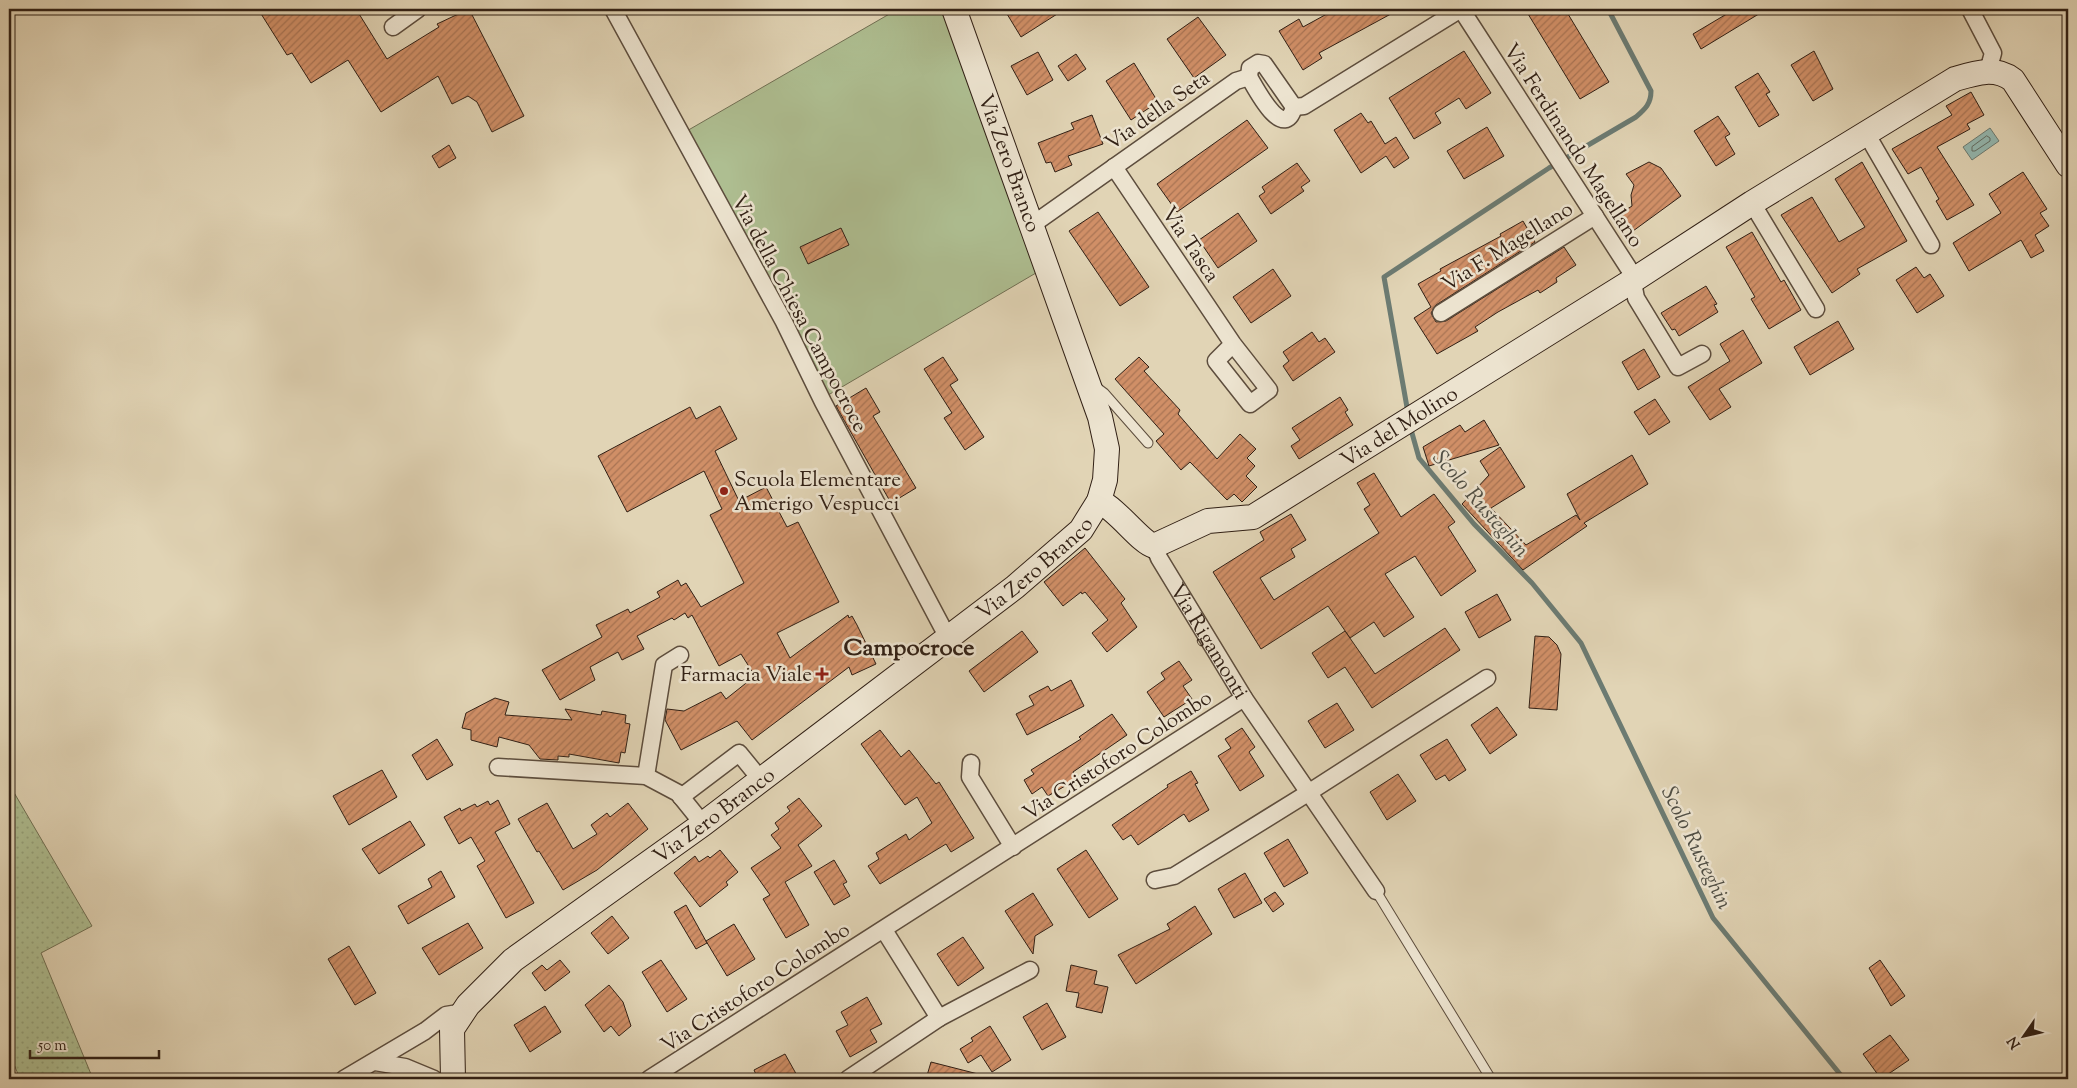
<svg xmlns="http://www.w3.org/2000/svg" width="2077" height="1088" viewBox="0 0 2077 1088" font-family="'Sorts Mill Goudy',serif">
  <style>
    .grass { fill: url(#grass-dots); stroke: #706f53 }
    .pitch { fill: #aebe91; stroke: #706f53 }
    .water { fill: #94b8b0; stroke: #6c7b72 }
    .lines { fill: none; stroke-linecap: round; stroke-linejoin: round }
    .shore { stroke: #626c62; stroke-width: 1 }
    .stream { stroke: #6c7b72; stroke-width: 5 }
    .building { fill: url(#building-hatch); stroke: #312015 }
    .lane-casing { stroke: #5d4d3d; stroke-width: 11 }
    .street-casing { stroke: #5d4d3d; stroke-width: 19 }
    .secondary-casing { stroke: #312015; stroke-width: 26 }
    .lane { stroke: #ece3cf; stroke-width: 9 }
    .street { stroke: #ece3cf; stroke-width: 16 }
    .secondary { stroke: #ece3cf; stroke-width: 24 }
    .poi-dot { fill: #8f2418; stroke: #ece3cf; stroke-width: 2 }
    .labels { text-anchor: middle; stroke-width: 5; stroke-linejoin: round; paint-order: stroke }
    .street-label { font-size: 21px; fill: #312015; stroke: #ece3cf }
    .poi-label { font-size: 21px; fill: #312015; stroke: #ece3cf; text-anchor: start }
    .water-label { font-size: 22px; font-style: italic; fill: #4f4e44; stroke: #ece3cf }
    .quarter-label { font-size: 24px; font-weight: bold; fill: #312015; stroke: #ece3cf }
  </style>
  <defs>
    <pattern id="grass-dots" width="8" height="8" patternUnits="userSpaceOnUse" patternTransform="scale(1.25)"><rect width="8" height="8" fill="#aebe91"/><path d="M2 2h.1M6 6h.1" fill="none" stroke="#96a37c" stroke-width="1.8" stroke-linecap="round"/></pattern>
    <pattern id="building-hatch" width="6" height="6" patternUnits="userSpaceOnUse" patternTransform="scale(1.25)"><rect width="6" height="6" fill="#d08f67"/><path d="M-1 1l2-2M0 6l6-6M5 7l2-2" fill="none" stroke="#a97454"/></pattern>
  </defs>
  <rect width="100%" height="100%" fill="#e1d4b5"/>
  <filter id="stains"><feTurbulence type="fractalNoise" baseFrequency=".004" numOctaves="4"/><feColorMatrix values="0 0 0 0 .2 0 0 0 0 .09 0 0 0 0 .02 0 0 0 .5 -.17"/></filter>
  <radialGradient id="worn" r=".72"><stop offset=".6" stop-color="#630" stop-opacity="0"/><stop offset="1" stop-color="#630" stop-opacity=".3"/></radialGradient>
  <!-- grass -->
  <polygon class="grass" points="9,784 92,926 41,953 93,1079 20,1079 9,1052"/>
  <!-- pitch -->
  <polygon class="pitch" points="898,9 944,9 1041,270 818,401 778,319 655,104 663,96 685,132"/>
  <!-- water -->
  <polygon class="water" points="1990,128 1999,141 1972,160 1963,147"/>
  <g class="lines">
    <!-- shore -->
    <polygon class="shore" points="1987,136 1990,138 1990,141 1975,151 1972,151 1972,147"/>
    <!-- stream -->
    <g class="stream">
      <path d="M1408 413 1384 277 1549 168 1636 117C1645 109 1651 104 1651 91L1608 9"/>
      <polyline points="1410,426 1419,458 1474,524 1532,583 1581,643 1713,918 1844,1079"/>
    </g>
  </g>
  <!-- building -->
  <g class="building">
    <polygon points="258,9 356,9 387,59 439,27 437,24 469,9 524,116 492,132 477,102 468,96 452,104 438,76 381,112 348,60 311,83 292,53 287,55"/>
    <polygon points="1004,9 1065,9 1021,37"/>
    <polygon points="1336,9 1400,9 1319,53 1322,58 1303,70 1279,31 1299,19 1303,27"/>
    <polygon points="1525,9 1565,9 1609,82 1580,99"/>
    <polygon points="1735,9 1767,9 1701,49 1693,34"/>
    <polygon points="1198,17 1226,55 1194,78 1167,39"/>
    <polygon points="1464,51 1491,93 1466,109 1459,98 1435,113 1441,123 1414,139 1389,98"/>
    <polygon points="1814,51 1833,89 1813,101 1791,65"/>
    <polygon points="1038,52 1053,80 1027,95 1011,66"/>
    <polygon points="1076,54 1086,69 1068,81 1058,66"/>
    <polygon points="1134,63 1158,102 1131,120 1106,81"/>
    <polygon points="1758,73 1770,92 1766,94 1779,115 1759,127 1735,87"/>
    <polygon points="1971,92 1984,115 1967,124 1970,129 1937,147 1974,205 1947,220 1936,201 1939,199 1921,167 1908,174 1892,149 1952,115 1946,106"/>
    <polygon points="1361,113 1368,123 1371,121 1385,144 1396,137 1409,158 1394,168 1386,156 1361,173 1334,130"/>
    <polygon points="1092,115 1103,144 1068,156 1072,165 1055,172 1051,162 1046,163 1038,143 1074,129 1071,123"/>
    <polygon points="1718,116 1730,134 1725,137 1735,154 1716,166 1694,131"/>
    <polygon points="1247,120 1268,148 1177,212 1157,184"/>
    <polygon points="1487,127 1504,156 1464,179 1447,151"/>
    <polygon points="449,145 456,158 439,168 432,156"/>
    <polygon points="1649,162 1661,168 1681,196 1633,231 1621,213 1632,206 1631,195 1634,185 1626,174"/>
    <polygon points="1862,162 1907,241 1857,269 1860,274 1832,293 1781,215 1812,197 1839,242 1865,227 1835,179"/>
    <polygon points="1297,163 1310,181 1301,187 1304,191 1271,214 1259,196 1265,192 1262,187"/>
    <polygon points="2023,172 2047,209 2040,213 2049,226 2035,235 2044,251 2031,258 2021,240 1969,271 1953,243 2001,213 1989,194"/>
    <polygon points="1098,212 1149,287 1120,306 1069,231"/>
    <polygon points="1238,213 1257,241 1218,268 1199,240"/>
    <polygon points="1523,221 1535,242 1436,305 1431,313 1436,322 1446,321 1564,247 1576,265 1556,278 1557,282 1540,293 1538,290 1498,312 1475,327 1478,331 1437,354 1414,318 1431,307 1418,284 1441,271 1440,269 1501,236 1500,234"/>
    <polygon points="841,228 849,245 808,264 800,247"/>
    <polygon points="1752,232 1781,282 1784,280 1801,310 1769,329 1751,299 1755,297 1726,247"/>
    <polygon points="1916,267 1924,278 1930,274 1944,296 1917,313 1896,280"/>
    <polygon points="1273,269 1291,296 1251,323 1233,297"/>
    <polygon points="1706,286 1717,304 1714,305 1718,312 1679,336 1675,329 1672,330 1661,313"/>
    <polygon points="1838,321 1854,349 1810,375 1794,347"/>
    <polygon points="1743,330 1762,363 1719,389 1731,407 1710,420 1688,387 1730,361 1720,344"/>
    <polygon points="1312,332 1319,342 1325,338 1335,352 1293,381 1283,366 1289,361 1283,352"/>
    <polygon points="1644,349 1660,377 1638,390 1622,362"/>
    <polygon points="943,357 958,380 950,385 984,437 965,450 944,418 952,413 924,369"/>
    <polygon points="1139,357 1149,367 1144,371 1180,410 1178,414 1217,459 1240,434 1256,449 1247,458 1255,466 1246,476 1257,487 1242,502 1234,494 1227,500 1190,462 1181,470 1156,441 1164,434 1115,379"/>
    <polygon points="866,388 880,412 873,416 916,488 891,503 836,406"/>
    <polygon points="1340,397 1348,410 1345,412 1353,425 1299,459 1291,446 1300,440 1292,428"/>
    <polygon points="1655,399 1670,422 1649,435 1634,412"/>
    <polygon points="720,406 737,439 715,451 739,501 766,487 787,527 798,522 839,602 777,633 790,658 848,615 849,618 852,616 857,625 876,664 852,675 849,667 752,740 737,721 681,750 665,720 667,709 684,711 721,692 726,699 755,676 741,654 719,666 692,615 688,618 685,613 674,620 672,618 637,636 644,649 622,660 618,652 590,667 595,680 560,700 542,670 602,637 596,625 628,609 630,613 660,597 657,592 678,580 681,586 686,583 701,607 744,583 710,515 722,509 704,471 627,512 598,456 690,407 696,419"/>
    <polygon points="1484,420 1499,445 1429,466 1423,447 1460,425 1465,432"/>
    <polygon points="1500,447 1525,487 1491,508 1526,545 1576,515 1580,520 1567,494 1632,455 1648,484 1584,523 1587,526 1523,570 1462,504 1489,475 1480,461"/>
    <polygon points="1374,473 1401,517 1434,494 1455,522 1448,527 1476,571 1441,596 1415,556 1385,574 1414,617 1384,637 1374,622 1350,638 1328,606 1261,649 1213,572 1264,540 1260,532 1291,514 1306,540 1291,549 1295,557 1260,578 1274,600 1379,533 1364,509 1370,505 1357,483"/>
    <polygon points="1085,548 1125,599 1121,603 1137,627 1107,652 1092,633 1108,620 1085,592 1082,594 1081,592 1063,606 1044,582"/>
    <polygon points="1497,594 1511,620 1479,638 1465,612"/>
    <polygon points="1445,628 1460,650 1372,708 1345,667 1328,678 1312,653 1345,631 1375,674"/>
    <polygon points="1022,631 1038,652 984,692 969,671"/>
    <polygon points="1535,636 1549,637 1557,645 1561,654 1557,710 1529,708"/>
    <polygon points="1179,661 1192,680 1183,686 1192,699 1164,717 1147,692 1165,679 1161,673"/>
    <polygon points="1071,680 1084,706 1027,735 1016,714 1034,705 1029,696 1048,686 1051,691"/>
    <polygon points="495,698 509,702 505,715 572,720 565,709 601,715 602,711 626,715 625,723 630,724 625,753 621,752 619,763 569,754 569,757 558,756 558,760 540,759 529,745 499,737 497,747 471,740 471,730 462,728 466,713"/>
    <polygon points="1337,703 1354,730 1325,748 1308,721"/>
    <polygon points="1497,707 1517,735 1490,754 1471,725"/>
    <polygon points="1112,714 1127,735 1073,772 1077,779 1048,796 1042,787 1032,794 1024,780 1034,774 1031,770 1081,739 1079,737"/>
    <polygon points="1242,728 1255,747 1249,752 1264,776 1240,791 1218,756 1231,748 1225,739"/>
    <polygon points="880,730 901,757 909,750 936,784 939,782 974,838 951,852 946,844 880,884 868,866 879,859 876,853 906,834 909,840 932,823 917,797 905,805 861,744"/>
    <polygon points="437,739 453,765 427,780 412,755"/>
    <polygon points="1447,739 1466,770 1449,781 1445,775 1436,780 1420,755"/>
    <polygon points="382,770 397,797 349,825 333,796"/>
    <polygon points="1191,771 1198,783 1195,784 1209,810 1189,822 1184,814 1138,845 1131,835 1123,840 1112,825 1168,787 1167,785"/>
    <polygon points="1398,774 1416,801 1387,820 1370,792"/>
    <polygon points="799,798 822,826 798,845 812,866 785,882 809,925 786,938 763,899 770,895 751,868 781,848 771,835 779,829 775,823 790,811 787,807"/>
    <polygon points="498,800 510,824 495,832 534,903 506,918 477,866 485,861 471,837 459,844 444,817 460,808 461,811 475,804 477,807 488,801 490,805"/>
    <polygon points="547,803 573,849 597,834 591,825 607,813 610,817 628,803 648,829 597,870 563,890 539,851 537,852 518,819"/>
    <polygon points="410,821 425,845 379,874 362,849"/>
    <polygon points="1288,839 1308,873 1284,887 1264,853"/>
    <polygon points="720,850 738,872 726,882 728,885 700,907 674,873 695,856 699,862 708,856 710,858"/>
    <polygon points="1086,850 1118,899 1089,918 1057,869"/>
    <polygon points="834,860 847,882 843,884 850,896 834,905 814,872"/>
    <polygon points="441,871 455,897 408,924 398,906 432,887 428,879"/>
    <polygon points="1245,873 1262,903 1234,918 1218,889"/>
    <polygon points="1275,892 1284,904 1273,912 1264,899"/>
    <polygon points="1033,893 1053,925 1035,936 1033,954 1005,911"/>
    <polygon points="686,905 707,943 696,949 674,912"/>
    <polygon points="1195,906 1212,934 1136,984 1118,955 1170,929 1167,924"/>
    <polygon points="612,916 629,938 608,954 591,933"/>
    <polygon points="468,923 483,948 439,975 422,948"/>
    <polygon points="734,924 755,959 727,976 706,941"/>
    <polygon points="963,937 984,968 958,986 937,954"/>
    <polygon points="349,946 376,993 355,1005 328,959"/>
    <polygon points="560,960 570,972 545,991 532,973 542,965 547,970"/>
    <polygon points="661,960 687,999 667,1012 642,972"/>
    <polygon points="1880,960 1905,996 1891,1006 1869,968"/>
    <polygon points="1071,965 1097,971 1094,984 1108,987 1102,1013 1076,1007 1079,993 1066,991"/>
    <polygon points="609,985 623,1002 631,1026 619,1036 611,1026 604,1032 585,1005"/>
    <polygon points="867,997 882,1024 870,1030 877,1042 850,1057 836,1031 848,1025 841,1012"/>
    <polygon points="1047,1003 1066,1037 1042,1050 1023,1017"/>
    <polygon points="545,1006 561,1032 530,1052 514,1025"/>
    <polygon points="990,1026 1011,1060 992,1072 981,1055 968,1063 960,1049 973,1041 971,1038"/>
    <polygon points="1890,1035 1909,1060 1881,1079 1863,1054"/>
    <polygon points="785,1054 799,1079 758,1079 754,1070"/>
    <polygon points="931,1062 978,1074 977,1079 926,1079"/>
  </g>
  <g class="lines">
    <defs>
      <g id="lane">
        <polyline points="1096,387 1104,393 1148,443"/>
        <polyline points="1376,891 1491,1079"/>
      </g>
      <g id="street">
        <polyline points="613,9 784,322 823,402 948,638"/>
        <polyline points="1461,9 1631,272 1636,298 1678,367 1702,354"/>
        <polyline points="1970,9 1993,53 1988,71"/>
        <polyline points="393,27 418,9"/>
        <polyline points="1249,77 1250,68 1258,63 1264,64 1294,107"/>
        <path d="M1249 77C1255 87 1284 144 1294 107"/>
        <polyline points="1294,107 1304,106 1461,9"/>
        <polyline points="1866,133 1931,245"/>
        <polyline points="1114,167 1233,344 1269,390 1250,404 1216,361 1233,344"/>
        <polyline points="1752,203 1816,309"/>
        <polyline points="1032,225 1236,81 1249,77"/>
        <polyline points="1441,313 1595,216"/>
        <path id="s1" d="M1154 546 1159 558 1244 698 1376 891"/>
        <polyline points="971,763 970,777 1013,847"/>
        <polyline points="498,767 646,776 678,793 703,824"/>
        <polyline points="646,776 664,665 680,655"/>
        <polyline points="681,797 739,753 761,780"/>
        <polyline points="1155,880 1174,876 1308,793 1487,678"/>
        <polyline points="939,1018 1030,970"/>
        <polyline points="375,1062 405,1067 434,1079"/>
        <polyline points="344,1079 425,1031 446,1015 464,1012"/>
        <polyline points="649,1079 1244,698"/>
        <polyline points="848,1079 939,1018 884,930"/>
      </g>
      <g id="secondary">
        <path id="s2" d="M1099 501C1118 510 1141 543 1154 546L1208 521 1253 517 1632 281 1752 203 1955 79C1975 73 1995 66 2013 80L2068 165"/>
        <path id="s3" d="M453 1079 452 1029 468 1005 513 960 703 824 1015 587 1081 530 1099 501 1105 480 1107 449 1100 417 954 9"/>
      </g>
    </defs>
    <!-- lane casing -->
    <use href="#lane" class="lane-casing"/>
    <!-- street casing -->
    <use href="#street" class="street-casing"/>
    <!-- secondary casing -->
    <use href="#secondary" class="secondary-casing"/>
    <!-- lane -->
    <use href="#lane" class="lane"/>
    <!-- street -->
    <use href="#street" class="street"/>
    <!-- secondary -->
    <use href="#secondary" class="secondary"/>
  </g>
  <!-- markers -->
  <g class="poi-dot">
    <circle cx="724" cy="491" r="5"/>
    <path d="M819.5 666.5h5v5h5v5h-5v5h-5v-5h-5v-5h5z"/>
  </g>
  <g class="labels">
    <!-- street labels -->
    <g class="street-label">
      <text transform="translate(1157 110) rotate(-35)" y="7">Via della Seta</text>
      <text transform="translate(1574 145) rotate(57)" y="7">Via Ferdinando Magellano</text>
      <text transform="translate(1010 163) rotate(70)" y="7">Via Zero Branco</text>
      <text transform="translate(1191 244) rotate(56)" y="7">Via Tasca</text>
      <text transform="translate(1507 246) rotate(-32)" y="7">Via F. Magellano</text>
      <text transform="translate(800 313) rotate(62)" y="7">Via della Chiesa Campocroce</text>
      <text dy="7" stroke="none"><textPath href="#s2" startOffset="348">Via del Molino</textPath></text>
      <text dy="7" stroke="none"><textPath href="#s3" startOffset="795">Via Zero Branco</textPath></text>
      <text dy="7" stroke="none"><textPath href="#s1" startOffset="110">Via Rigamonti</textPath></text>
      <text transform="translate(1117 755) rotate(-33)" y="7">Via Cristoforo Colombo</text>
      <text dy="7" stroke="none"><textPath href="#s3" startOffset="390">Via Zero Branco</textPath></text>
      <text transform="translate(755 987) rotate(-33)" y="7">Via Cristoforo Colombo</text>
    </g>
    <!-- poi labels -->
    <g class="poi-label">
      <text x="734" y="486">Scuola Elementare<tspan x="734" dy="24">Amerigo Vespucci</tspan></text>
      <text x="812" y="681" text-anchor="end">Farmacia Viale</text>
    </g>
    <!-- water labels -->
    <g class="water-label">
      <text transform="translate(1482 503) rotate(49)" y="8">Scolo Rusteghin</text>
      <text transform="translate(1698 847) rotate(64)" y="8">Scolo Rusteghin</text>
    </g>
    <!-- quarter labels -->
    <g class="quarter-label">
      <text x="909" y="655">Campocroce</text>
    </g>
  </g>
  <!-- margin -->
  <rect width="2077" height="1088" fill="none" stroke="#e1d4b5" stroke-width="30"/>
  <rect x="10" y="10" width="2057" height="1068" fill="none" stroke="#312015" stroke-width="2.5"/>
  <rect x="15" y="15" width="2047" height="1058" fill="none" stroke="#312015"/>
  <!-- north arrow -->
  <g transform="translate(2024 1036) rotate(236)" stroke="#ece3cf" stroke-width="4" paint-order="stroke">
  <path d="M0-4L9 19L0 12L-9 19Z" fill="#312015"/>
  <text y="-8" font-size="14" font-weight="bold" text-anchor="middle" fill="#312015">N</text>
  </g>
  <!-- scale -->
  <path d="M30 1050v8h129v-8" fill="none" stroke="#312015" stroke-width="2.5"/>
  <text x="38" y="1050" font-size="15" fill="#312015" stroke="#ece3cf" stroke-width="4" paint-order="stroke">50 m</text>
  <rect width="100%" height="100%" filter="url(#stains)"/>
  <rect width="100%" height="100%" fill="url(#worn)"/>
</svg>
